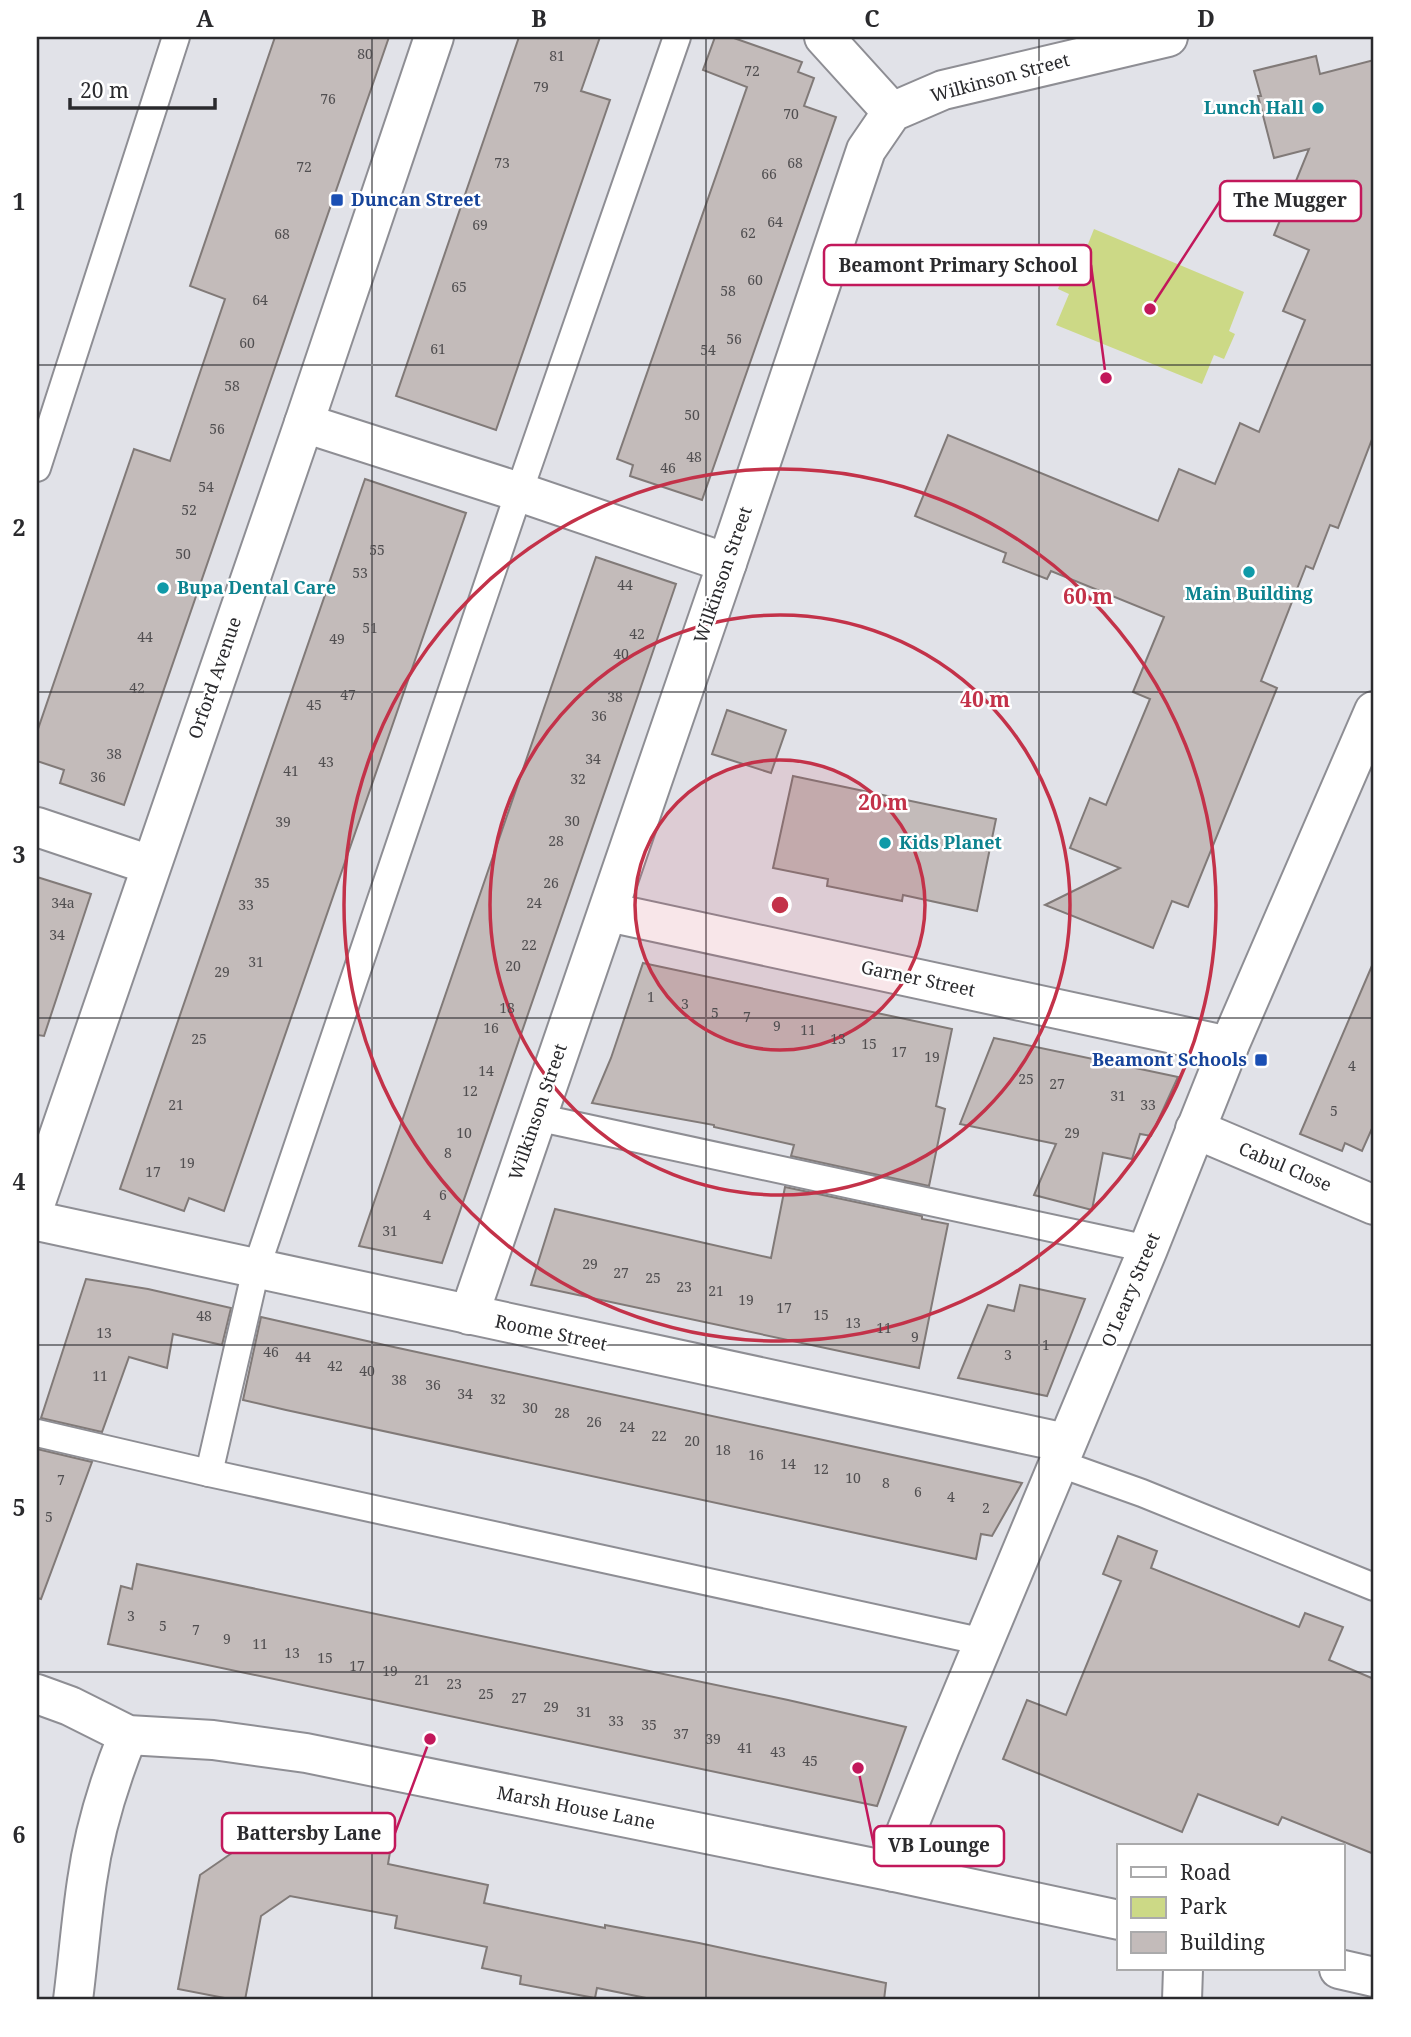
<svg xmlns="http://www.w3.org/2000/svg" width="1411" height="2037" viewBox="0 0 1411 2037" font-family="'Noto Serif',serif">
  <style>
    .green { fill: #ccd986 }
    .building { fill: #c3bbba; stroke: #817a78; stroke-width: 2 }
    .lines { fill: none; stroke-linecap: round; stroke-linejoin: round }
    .lane-casing { stroke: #8e8e94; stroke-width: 30 }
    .street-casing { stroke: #8e8e94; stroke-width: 42 }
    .secondary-casing { stroke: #8e8e94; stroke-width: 42 }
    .lane { stroke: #fff; stroke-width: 26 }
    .street { stroke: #fff; stroke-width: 38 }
    .secondary { stroke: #fff; stroke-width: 38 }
    .grid { fill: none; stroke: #2a2a2d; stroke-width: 2; stroke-opacity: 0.55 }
    .ring { fill: none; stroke: #c33249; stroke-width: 3.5 }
    .culture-dot { fill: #0f9aa8; stroke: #fff; stroke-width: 2.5 }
    .transit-dot { fill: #1a4fb4; stroke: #fff; stroke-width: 2.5 }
    .labels { text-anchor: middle; stroke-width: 5; stroke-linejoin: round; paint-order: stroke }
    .number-label { font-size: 14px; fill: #504e50 }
    .street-label { font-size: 18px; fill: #2a2a2d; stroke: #fff }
    .culture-label { font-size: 18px; font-weight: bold; fill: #0d838f; stroke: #fff; text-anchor: start }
    .transit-label { font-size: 18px; font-weight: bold; fill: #164399; stroke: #fff; text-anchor: start }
    .centre { fill: #c33249; stroke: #fff; stroke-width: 3.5 }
    .ring-label { font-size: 21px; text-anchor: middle; font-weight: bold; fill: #c33249; stroke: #fff; stroke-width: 5; stroke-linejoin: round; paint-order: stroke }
    .leader { fill: none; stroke: #c2185b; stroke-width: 2.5 }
    .callout-dot { fill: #c2185b; stroke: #fff; stroke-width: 2.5 }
    .callout { fill: #fff; stroke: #c2185b; stroke-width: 2.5 }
    .callout-label { font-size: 19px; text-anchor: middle; font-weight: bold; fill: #2a2a2d }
    .neatline { fill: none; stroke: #2a2a2d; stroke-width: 2.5 }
    .grid-label { font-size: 23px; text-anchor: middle; font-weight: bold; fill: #2a2a2d }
  </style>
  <rect width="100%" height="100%" fill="#e1e2e8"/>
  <!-- green -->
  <polygon class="green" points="1094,229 1244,292 1229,331 1235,334 1224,359 1214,355 1202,384 1056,325 1069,294 1058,289 1066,268 1077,272"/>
  <!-- building -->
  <g class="building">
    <polygon points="275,37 389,37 124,805 60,783 64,770 37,761 37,732 134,449 170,461 192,396 225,299 190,286"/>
    <polygon points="519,37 600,37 581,91 610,100 496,430 396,396"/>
    <polygon points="715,37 731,37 802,62 798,72 814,78 804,106 836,117 702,500 630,476 633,465 617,459 747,87 703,70"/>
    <polygon points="1316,56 1320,74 1374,60 1374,434 1338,528 1330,525 1313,569 1306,566 1261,681 1277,688 1188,907 1172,901 1153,948 1045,905 1120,868 1070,848 1090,798 1106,805 1150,699 1133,692 1164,617 1051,571 1047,579 1003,562 1006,553 915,516 948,435 1158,521 1179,469 1215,484 1240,423 1259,432 1305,320 1283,311 1309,250 1274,235 1309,149 1274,158 1258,96 1261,96 1254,71"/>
    <polygon points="365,479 466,513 224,1211 189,1198 184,1211 120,1189"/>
    <polygon points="596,557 676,584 633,710 442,1263 359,1246"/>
    <polygon points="727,710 786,730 771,773 712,754"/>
    <polygon points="793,776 996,819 977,911 903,895 902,901 827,886 828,879 773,868"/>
    <polygon points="37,877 91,894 44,1036 37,1035"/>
    <polygon points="1374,961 1374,1124 1362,1151 1345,1143 1342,1151 1300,1134"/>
    <polygon points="643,963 952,1029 936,1106 945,1109 929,1186 791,1156 794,1145 714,1127 714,1125 592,1103 611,1058"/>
    <polygon points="994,1038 1178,1077 1151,1136 1140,1134 1132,1159 1103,1153 1092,1210 1034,1195 1056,1144 960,1124"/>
    <polygon points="785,1187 922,1216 922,1219 948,1224 919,1368 531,1285 555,1209 771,1258"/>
    <polygon points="86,1279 148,1289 231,1308 222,1345 173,1334 167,1368 129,1357 102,1432 41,1418"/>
    <polygon points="1020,1285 1085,1299 1047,1396 958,1378 988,1305 1014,1311"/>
    <polygon points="261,1317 389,1346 1022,1483 992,1536 981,1534 976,1559 286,1410 243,1400"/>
    <polygon points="37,1449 92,1462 41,1599 37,1598"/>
    <polygon points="1118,1536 1157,1551 1151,1568 1299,1627 1305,1613 1343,1627 1329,1660 1374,1679 1374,1854 1282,1817 1278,1825 1198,1794 1182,1832 1003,1759 1027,1700 1066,1715 1121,1581 1103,1574"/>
    <polygon points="137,1564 788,1700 906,1727 877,1806 108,1644 121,1586 132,1589"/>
    <polygon points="274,1824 391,1846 388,1864 488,1885 484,1903 605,1928 605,1925 699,1943 886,1983 884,2000 656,2000 597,1988 595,1998 520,1984 521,1976 482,1968 487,1947 395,1928 397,1916 290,1896 261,1916 245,2000 235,2000 178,1989 200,1875"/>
  </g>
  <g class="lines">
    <defs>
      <g id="lane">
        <polyline points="37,468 176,37"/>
        <polyline points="536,1117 1148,1249"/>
        <polyline points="37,1433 209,1473 984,1642"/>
        <polyline points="1058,1463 1142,1493 1374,1587"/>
        <polyline points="209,1473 256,1269 519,492 677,37"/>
      </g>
      <g id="street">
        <polyline points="824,37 892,112"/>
        <polyline points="304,423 519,492 727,563"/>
        <polyline points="37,827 150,865"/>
        <polyline points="608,912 1229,1046"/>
        <polyline points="1195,1129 1374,1205"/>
        <polyline points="37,1221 1066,1443"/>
        <polyline points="469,1315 727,563 866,150 892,112 943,90 1168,37"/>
        <polyline points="894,1872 904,1837 940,1747 1148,1249 1229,1046 1374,711"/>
        <polyline points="1182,2000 1183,1969"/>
      </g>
      <g id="secondary">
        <polyline points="37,1199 304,423 434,37"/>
        <polyline points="37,1694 70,1706 128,1735 213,1740 306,1753 894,1872 1119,1920"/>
        <polyline points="1339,1969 1374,1977"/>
        <path d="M73 2000C78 1961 81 1921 87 1881 94 1831 109 1782 128 1735"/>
      </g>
    </defs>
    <!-- lane casing -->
    <use href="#lane" class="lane-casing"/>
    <!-- street casing -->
    <use href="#street" class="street-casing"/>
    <!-- secondary casing -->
    <use href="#secondary" class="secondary-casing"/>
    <!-- lane -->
    <use href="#lane" class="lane"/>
    <!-- street -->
    <use href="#street" class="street"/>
    <!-- secondary -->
    <use href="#secondary" class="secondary"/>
  </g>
  <!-- grid -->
  <path class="grid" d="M372 37V2000M706 37V2000M1039 37V2000M37 365H1374M37 692H1374M37 1018H1374M37 1345H1374M37 1672H1374"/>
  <!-- distance rings -->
  <circle cx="780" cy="905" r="145" fill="#c33249" fill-opacity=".12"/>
  <g class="ring">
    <circle cx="780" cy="905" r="145"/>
    <circle cx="780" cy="905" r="290"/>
    <circle cx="780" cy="905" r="436"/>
  </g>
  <!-- markers -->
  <g class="culture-dot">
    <circle cx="1318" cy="108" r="7"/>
    <circle cx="1249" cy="572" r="7"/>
    <circle cx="163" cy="588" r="7"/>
    <circle cx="885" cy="843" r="7"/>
  </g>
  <g class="transit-dot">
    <rect x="330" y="193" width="14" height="14" rx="3.5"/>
    <rect x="1254" y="1053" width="14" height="14" rx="3.5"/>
  </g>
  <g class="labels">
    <!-- number labels -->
    <g class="number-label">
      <text x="365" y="59">80</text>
      <text x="557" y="61">81</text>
      <text x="752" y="76">72</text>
      <text x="541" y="92">79</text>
      <text x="328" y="104">76</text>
      <text x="791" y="119">70</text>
      <text x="502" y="168">73</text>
      <text x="795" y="168">68</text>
      <text x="304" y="172">72</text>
      <text x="769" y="179">66</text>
      <text x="775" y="227">64</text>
      <text x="480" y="230">69</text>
      <text x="748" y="238">62</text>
      <text x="282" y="239">68</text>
      <text x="755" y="285">60</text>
      <text x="459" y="292">65</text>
      <text x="728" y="296">58</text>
      <text x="260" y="305">64</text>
      <text x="734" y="344">56</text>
      <text x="247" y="348">60</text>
      <text x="438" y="354">61</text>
      <text x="708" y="355">54</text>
      <text x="232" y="391">58</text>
      <text x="692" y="420">50</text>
      <text x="217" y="434">56</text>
      <text x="694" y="462">48</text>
      <text x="668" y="473">46</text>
      <text x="206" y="492">54</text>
      <text x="189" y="515">52</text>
      <text x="377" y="555">55</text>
      <text x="183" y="559">50</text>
      <text x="360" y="578">53</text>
      <text x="625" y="590">44</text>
      <text x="370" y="633">51</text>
      <text x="637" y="639">42</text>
      <text x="145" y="642">44</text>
      <text x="337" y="644">49</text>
      <text x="621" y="659">40</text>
      <text x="137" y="693">42</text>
      <text x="348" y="700">47</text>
      <text x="615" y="702">38</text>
      <text x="314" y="710">45</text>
      <text x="599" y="721">36</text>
      <text x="114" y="759">38</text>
      <text x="593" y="764">34</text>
      <text x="326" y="767">43</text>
      <text x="291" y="776">41</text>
      <text x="98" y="782">36</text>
      <text x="578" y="784">32</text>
      <text x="572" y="826">30</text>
      <text x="283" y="827">39</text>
      <text x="556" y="846">28</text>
      <text x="262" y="888">35</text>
      <text x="551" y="888">26</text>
      <text x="63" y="908">34a</text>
      <text x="534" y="908">24</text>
      <text x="246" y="910">33</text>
      <text x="57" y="940">34</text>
      <text x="529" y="950">22</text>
      <text x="256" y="967">31</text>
      <text x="513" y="971">20</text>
      <text x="222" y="977">29</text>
      <text x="651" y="1002">1</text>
      <text x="685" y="1009">3</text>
      <text x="507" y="1013">18</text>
      <text x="715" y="1018">5</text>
      <text x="747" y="1022">7</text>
      <text x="777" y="1031">9</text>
      <text x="491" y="1033">16</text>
      <text x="808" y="1035">11</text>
      <text x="199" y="1044">25</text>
      <text x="838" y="1044">13</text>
      <text x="869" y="1049">15</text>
      <text x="899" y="1057">17</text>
      <text x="932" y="1062">19</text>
      <text x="1352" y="1071">4</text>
      <text x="486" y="1076">14</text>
      <text x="1026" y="1084">25</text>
      <text x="1057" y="1089">27</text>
      <text x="470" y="1096">12</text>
      <text x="1118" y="1101">31</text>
      <text x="176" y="1110">21</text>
      <text x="1148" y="1110">33</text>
      <text x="1334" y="1116">5</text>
      <text x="464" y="1138">10</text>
      <text x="1072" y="1138">29</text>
      <text x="448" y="1158">8</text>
      <text x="187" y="1168">19</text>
      <text x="153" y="1177">17</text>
      <text x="443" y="1200">6</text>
      <text x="427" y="1220">4</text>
      <text x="390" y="1236">31</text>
      <text x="590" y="1269">29</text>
      <text x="621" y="1278">27</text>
      <text x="653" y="1283">25</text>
      <text x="684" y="1292">23</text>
      <text x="716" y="1296">21</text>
      <text x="746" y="1305">19</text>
      <text x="784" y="1313">17</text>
      <text x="821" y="1320">15</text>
      <text x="204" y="1321">48</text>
      <text x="853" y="1328">13</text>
      <text x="884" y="1333">11</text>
      <text x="104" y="1338">13</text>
      <text x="915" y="1342">9</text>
      <text x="1046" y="1350">1</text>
      <text x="271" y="1357">46</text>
      <text x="1008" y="1360">3</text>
      <text x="303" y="1362">44</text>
      <text x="335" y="1371">42</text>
      <text x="367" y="1376">40</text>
      <text x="100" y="1381">11</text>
      <text x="399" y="1385">38</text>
      <text x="433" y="1390">36</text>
      <text x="465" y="1399">34</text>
      <text x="498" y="1404">32</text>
      <text x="530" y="1413">30</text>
      <text x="562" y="1418">28</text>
      <text x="594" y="1427">26</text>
      <text x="627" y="1432">24</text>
      <text x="659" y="1441">22</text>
      <text x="692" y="1446">20</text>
      <text x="723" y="1455">18</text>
      <text x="756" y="1460">16</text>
      <text x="788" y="1469">14</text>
      <text x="821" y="1474">12</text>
      <text x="853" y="1483">10</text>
      <text x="61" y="1485">7</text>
      <text x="886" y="1488">8</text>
      <text x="918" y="1497">6</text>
      <text x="951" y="1502">4</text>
      <text x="986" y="1513">2</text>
      <text x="49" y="1522">5</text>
      <text x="131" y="1621">3</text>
      <text x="163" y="1631">5</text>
      <text x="196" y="1635">7</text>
      <text x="227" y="1644">9</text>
      <text x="260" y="1649">11</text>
      <text x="292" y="1658">13</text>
      <text x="325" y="1663">15</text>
      <text x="357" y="1671">17</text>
      <text x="390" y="1676">19</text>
      <text x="422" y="1685">21</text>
      <text x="454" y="1689">23</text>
      <text x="486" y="1699">25</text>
      <text x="519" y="1703">27</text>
      <text x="551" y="1712">29</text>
      <text x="584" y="1717">31</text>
      <text x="616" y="1726">33</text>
      <text x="649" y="1730">35</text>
      <text x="681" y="1739">37</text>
      <text x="713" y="1744">39</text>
      <text x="745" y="1753">41</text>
      <text x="778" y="1757">43</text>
      <text x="810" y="1766">45</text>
    </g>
    <!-- street labels -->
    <g class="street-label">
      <text transform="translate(1000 78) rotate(-15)" y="6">Wilkinson Street</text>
      <text transform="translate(723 575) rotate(-71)" y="6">Wilkinson Street</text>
      <text transform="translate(215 678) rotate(-71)" y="6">Orford Avenue</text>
      <text transform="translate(918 979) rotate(12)" y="6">Garner Street</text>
      <text transform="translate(538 1112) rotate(-71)" y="6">Wilkinson Street</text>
      <text transform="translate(1285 1167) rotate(23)" y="6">Cabul Close</text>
      <text transform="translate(1131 1290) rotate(-67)" y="6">O'Leary Street</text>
      <text transform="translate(551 1333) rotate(12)" y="6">Roome Street</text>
      <text transform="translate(576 1808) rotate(11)" y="6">Marsh House Lane</text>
    </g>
    <!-- culture labels -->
    <g class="culture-label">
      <text x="1304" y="114" text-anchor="end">Lunch Hall</text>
      <text x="177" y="594">Bupa Dental Care</text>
      <text x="1249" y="600" text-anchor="middle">Main Building</text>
      <text x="899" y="849">Kids Planet</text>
    </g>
    <!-- transit labels -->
    <g class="transit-label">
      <text x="351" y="206">Duncan Street</text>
      <text x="1247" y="1066" text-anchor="end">Beamont Schools</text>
    </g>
  </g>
  <circle cx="780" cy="905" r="10" class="centre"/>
  <g class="ring-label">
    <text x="1088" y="604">60 m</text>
    <text x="985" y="707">40 m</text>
    <text x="883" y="810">20 m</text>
  </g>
  <!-- callouts -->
  <path class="leader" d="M1150 309L1220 201M1106 378L1091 265M430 1739L395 1833M858 1768L874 1846"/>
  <g class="callout-dot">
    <circle cx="1150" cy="309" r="7"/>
    <circle cx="1106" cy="378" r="7"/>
    <circle cx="430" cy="1739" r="7"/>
    <circle cx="858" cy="1768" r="7"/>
  </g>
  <g class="callout">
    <rect x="1220" y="181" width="141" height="40" rx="7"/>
    <rect x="824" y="245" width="267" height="40" rx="7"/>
    <rect x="222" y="1813" width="173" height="40" rx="7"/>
    <rect x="874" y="1826" width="130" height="40" rx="7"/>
  </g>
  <g class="callout-label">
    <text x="1290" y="207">The Mugger</text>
    <text x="958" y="272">Beamont Primary School</text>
    <text x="309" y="1840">Battersby Lane</text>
    <text x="939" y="1852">VB Lounge</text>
  </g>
  <!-- border -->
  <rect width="1411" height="2037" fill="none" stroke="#ffffff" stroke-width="77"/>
  <!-- legend -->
  <rect x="1117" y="1844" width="228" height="126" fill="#ffffff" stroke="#aaaaab" stroke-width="2"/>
  <rect x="1131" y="1867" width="35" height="10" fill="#ffffff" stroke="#aaaaab" stroke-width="2"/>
  <text x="1180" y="1880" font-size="21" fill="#2a2a2d">Road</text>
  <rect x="1131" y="1897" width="35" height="21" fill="#ccd986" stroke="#aaaaab" stroke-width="2"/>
  <text x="1180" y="1914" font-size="21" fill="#2a2a2d">Park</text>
  <rect x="1131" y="1932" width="35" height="21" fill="#c3bbba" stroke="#aaaaab" stroke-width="2"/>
  <text x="1180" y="1950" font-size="21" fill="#2a2a2d">Building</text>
  <!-- scale -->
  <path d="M70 98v10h145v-10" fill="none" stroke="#2a2a2d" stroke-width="3.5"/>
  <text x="80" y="98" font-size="21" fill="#2a2a2d" stroke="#ffffff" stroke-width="5" paint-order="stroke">20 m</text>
  <rect x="38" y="38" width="1334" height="1960" class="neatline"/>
  <g class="grid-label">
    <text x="205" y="27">A</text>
    <text x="539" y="27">B</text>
    <text x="872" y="27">C</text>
    <text x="1206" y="27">D</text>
    <text x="19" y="210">1</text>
    <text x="19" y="536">2</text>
    <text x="19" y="863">3</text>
    <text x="19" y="1190">4</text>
    <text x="19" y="1516">5</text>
    <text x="19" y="1843">6</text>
  </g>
</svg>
